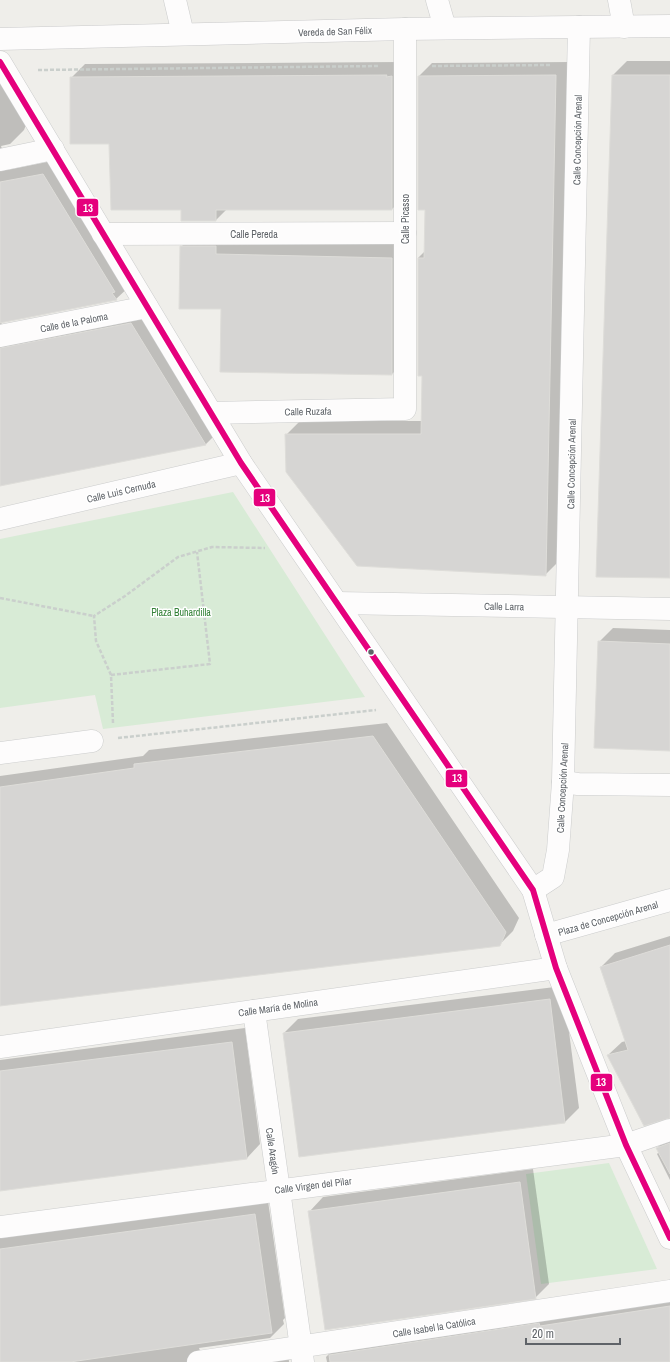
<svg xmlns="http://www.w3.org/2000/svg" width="670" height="1362" viewBox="0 0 670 1362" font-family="'Archivo Narrow',sans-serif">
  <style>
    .green { fill: #d8ebd6 }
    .shadow { fill: #0003 }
    .building { fill: #d6d5d3; stroke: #deddd9 }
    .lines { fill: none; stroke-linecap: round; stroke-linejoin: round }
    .pedestrian-casing { stroke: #cbcccc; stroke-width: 23 }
    .minor-casing { stroke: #cbcccc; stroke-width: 23 }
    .secondary-casing { stroke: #cacacb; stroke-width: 23 }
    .path { stroke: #cacfcc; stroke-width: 2.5; stroke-dasharray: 4 2; stroke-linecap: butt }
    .pedestrian { stroke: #fdfcfc; stroke-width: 22 }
    .minor { stroke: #fdfcfc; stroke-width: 22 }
    .secondary { stroke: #fdfcfc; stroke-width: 22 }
    .bus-1-casing { stroke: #fff; stroke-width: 9 }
    .bus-1 { stroke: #e5007d; stroke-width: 6 }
    .bus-dot { fill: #5f6368; stroke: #fff; stroke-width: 1.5 }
    .labels { text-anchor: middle; stroke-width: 3; stroke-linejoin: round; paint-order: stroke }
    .street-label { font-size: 10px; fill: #5f6368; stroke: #fff }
    .park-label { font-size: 10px; fill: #348238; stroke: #fff }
    .line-badge { stroke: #fff; stroke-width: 1.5 }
    .badge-label { font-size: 11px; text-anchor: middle; font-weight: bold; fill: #fff }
  </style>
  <rect width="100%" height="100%" fill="#efeeea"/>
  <!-- green -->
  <g class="green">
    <polygon points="233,492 365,697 103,729 95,695 0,708 0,539"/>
    <polygon points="609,1163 657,1269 541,1284 526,1174"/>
  </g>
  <!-- shadow -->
  <g class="shadow">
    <polygon points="627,61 670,61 670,577 613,75"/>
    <polygon points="400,62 406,196 392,209 227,209 216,220 182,209 110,142 71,78 85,64"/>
    <polygon points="570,62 559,561 545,575 286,435 300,421 422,421 423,375 418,258 425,251 426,209 418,77 432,63"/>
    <polygon points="0,76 28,120 24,130 10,144 1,146 4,154 12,159 7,170 57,160 130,286 116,299 1,322 4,330 145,310 219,431 205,445 0,484"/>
    <polygon points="195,233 406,244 406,360 392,374 221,371 222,308 181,247"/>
    <polygon points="613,628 670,630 670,750 599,642"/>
    <polygon points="387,723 519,918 513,931 499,945 0,1005 0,776 143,756 149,750"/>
    <polygon points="670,936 670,1117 608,1055 622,1042 626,1041 601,967 615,953"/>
    <polygon points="563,986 579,1108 565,1122 299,1156 284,1033 298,1019"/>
    <polygon points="245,1028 260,1144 247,1158 0,1190 0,1060"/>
    <polygon points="670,1135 670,1180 657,1154 659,1152 657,1148"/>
    <polygon points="533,1169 549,1284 535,1298 310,1211 323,1197"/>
    <polygon points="268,1201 285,1318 283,1320 284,1324 270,1338 199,1348 202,1356 288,1350 289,1362 0,1362 0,1237"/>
    <polygon points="670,1295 670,1362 327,1362 326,1357 340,1343"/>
  </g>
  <!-- building -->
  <g class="building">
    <polygon points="387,75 386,77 392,76 392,210 216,210 216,221 181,221 181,210 111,210 109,144 70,144 70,77"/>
    <polygon points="556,75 546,576 357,566 286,472 285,434 421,434 422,376 418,376 418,258 424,258 425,210 418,210 418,76"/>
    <polygon points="612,75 670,75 670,578 596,577"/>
    <polygon points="43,174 115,292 112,293 117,300 0,323 0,182"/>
    <polygon points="180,246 216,246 216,254 392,258 392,375 220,372 221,309 179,309"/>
    <polygon points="131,323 206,445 0,486 0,348"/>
    <polygon points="598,641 670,644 670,751 594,748"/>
    <polygon points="373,736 506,932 500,946 0,1006 0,787 134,768 134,764"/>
    <polygon points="670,945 670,1118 644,1126 607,1055 628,1050 600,967"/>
    <polygon points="550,999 565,1123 299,1157 283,1033"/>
    <polygon points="232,1042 247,1159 0,1191 0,1071"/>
    <polygon points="670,1143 670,1174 656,1148"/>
    <polygon points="520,1182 536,1299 325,1330 308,1211"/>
    <polygon points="255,1214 272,1333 70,1362 0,1362 0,1249"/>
    <polygon points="670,1306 670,1362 330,1362 329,1355 539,1323 540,1326"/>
  </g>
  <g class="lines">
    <defs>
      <g id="pedestrian">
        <polyline points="175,0 183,34"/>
        <polyline points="437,0 445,28"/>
      </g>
      <g id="minor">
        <polyline points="619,0 624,27"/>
        <polyline points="0,62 241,463 533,890 556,968 626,1145 670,1238"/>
        <polyline points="0,160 53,149"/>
        <polyline points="103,234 405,233"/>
        <polyline points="0,336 147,307"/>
        <polyline points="211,413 405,409 405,29"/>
        <polyline points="0,519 241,463"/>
        <polyline points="337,603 670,609"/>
        <polyline points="0,753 92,741"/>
        <polyline points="563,782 578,784 670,785"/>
        <polyline points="533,890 553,877 558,850 563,782 579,27"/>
        <polyline points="546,935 670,900"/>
        <polyline points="254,1011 303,1362"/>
        <polyline points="0,1047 556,968"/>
        <polyline points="0,1227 626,1145 670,1130"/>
        <polyline points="198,1362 670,1291"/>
      </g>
      <polyline id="secondary" points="0,39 405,29 670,26"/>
    </defs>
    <!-- pedestrian casing -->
    <use href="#pedestrian" class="pedestrian-casing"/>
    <!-- minor casing -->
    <use href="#minor" class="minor-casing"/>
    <!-- secondary casing -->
    <use href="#secondary" class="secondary-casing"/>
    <!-- path -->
    <g class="path">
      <polyline points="432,66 551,65"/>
      <polyline points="38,70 379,66"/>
      <polyline points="0,598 94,616"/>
      <polyline points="111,675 210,664 197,552"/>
      <polyline points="113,723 111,675 96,641 94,616 125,596 178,557 212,547 265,548"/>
      <polyline points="118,738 376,710"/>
    </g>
    <!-- pedestrian -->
    <use href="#pedestrian" class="pedestrian"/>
    <!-- minor -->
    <use href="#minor" class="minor"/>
    <!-- secondary -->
    <use href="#secondary" class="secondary"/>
    <defs>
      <polyline id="bus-1" points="0,62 241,463 533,890 556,968 626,1145 670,1238"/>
    </defs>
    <!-- bus-1 casing -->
    <use href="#bus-1" class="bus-1-casing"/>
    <!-- bus-1 -->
    <use href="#bus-1" class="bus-1"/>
  </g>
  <!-- markers -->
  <circle class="bus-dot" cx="371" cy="652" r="3.5"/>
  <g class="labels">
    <!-- street labels -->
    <g class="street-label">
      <text transform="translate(335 31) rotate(-2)" y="4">Vereda de San Félix</text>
      <text transform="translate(577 140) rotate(-89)" y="4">Calle Concepción Arenal</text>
      <text transform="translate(405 219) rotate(-90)" y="4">Calle Picasso</text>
      <text x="254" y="238">Calle Pereda</text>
      <text transform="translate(74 322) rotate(-11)" y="4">Calle de la Paloma</text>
      <text transform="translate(308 411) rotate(-1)" y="4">Calle Ruzafa</text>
      <text transform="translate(571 464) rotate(-89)" y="4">Calle Concepción Arenal</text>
      <text transform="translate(121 491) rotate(-13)" y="4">Calle Luis Cernuda</text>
      <text transform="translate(504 606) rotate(1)" y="4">Calle Larra</text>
      <text transform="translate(562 788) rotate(-87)" y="4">Calle Concepción Arenal</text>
      <text transform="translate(608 918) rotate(-16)" y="4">Plaza de Concepción Arenal</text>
      <text transform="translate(278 1007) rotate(-8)" y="4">Calle María de Molina</text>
      <text transform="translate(273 1151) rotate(82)" y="4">Calle Aragón</text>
      <text transform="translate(313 1185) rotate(-7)" y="4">Calle Virgen del Pilar</text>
      <text transform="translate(434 1327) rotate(-9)" y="4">Calle Isabel la Católica</text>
    </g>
    <!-- park labels -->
    <g class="park-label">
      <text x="181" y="616">Plaza Buhardilla</text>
    </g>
  </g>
  <g class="line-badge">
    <rect x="76" y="198" width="23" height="19" rx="4" fill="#e5007d"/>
    <rect x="253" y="488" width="23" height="19" rx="4" fill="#e5007d"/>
    <rect x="445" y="769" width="23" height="19" rx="4" fill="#e5007d"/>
    <rect x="590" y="1073" width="23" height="19" rx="4" fill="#e5007d"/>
  </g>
  <g class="badge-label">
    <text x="88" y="212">13</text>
    <text x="265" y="502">13</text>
    <text x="457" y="782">13</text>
    <text x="601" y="1086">13</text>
  </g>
  <!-- scale -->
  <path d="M526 1338v6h94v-6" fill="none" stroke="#5f6368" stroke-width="2"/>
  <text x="532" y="1338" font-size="12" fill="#5f6368" stroke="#ffffff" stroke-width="3" paint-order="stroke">20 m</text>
</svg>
